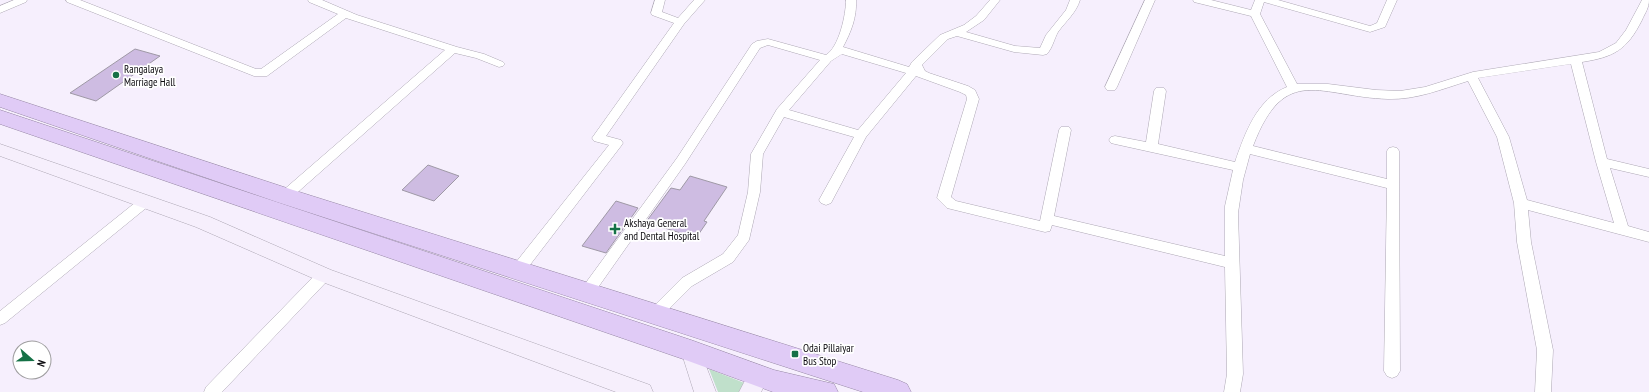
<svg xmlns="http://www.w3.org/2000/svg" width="1649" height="392" viewBox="0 0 1649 392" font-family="'PT Sans Narrow',sans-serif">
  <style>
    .green { fill: #c0e0cb }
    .building { fill: #cebce2; stroke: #9f99a6 }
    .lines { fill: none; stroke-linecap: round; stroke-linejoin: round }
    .street-casing { stroke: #ada7b4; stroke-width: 1 }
    .secondary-casing { stroke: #ada7b4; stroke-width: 1 }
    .highway-casing { stroke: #9687a5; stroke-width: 1 }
    .street { fill: #fff; fill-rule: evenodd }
    .secondary { fill: #f6effc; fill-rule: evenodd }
    .highway { fill: #e0cbf6; fill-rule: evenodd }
    .poi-dot { fill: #157146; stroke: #fff; stroke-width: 1.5 }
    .labels { text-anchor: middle; stroke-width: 3.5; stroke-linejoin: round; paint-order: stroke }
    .poi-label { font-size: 11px; fill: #0c0a0f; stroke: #fff; text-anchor: start }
  </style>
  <rect width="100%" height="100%" fill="#f6effd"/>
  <!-- green -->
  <polygon class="green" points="709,369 747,384 742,392 718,392"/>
  <!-- building -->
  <g class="building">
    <polygon points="135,49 160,56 96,101 70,93"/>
    <polygon points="428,165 459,176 434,201 402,190"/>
    <polygon points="690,176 727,187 704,221 707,222 696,238 646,222 671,188 680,190"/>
    <polygon points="616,201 638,208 606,253 582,246"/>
  </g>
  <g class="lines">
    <defs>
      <g id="street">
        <polygon points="14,0 27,0 26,2 0,13 0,6"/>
        <polygon points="66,0 80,0 256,69 261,69 338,14 309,2 308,0 322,0 357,15 457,47 484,54 503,62 505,64 503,66 499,67 476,58 455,53 290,199 285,201 280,199 278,196 280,193 445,50 346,18 267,76 254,76 67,2"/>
        <polygon points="655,0 665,0 662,12 678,18 694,0 705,0 684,24 606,136 621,140 623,143 621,146 523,274 518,275 513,274 511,270 513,266 609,145 594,141 592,138 674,23 652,15 651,13"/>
        <path d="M846 0H856C857 17 851 32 843 47L909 67 912 62 940 35 964 25 976 16 990 0H1000L984 20 966 32 1015 46 1040 48 1046 35 1066 10 1070 0H1080C1076 13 1066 21 1058 32 1054 39 1053 47 1047 54L1043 55 1014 52 957 36 948 39 922 65 925 71 929 73 968 86 975 90 979 99 951 197 956 201 1040 221 1059 130 1061 127H1069L1071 130 1054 216 1225 256V206L1233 170 1115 144 1111 143 1109 140 1111 137 1115 136 1146 142 1154 91 1156 88H1164L1166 91 1158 144 1235 162C1245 133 1257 99 1287 87L1251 16 1194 2 1193 0H1211L1251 10 1255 0H1278L1370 26 1377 23 1387 0H1397L1385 27 1370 32 1264 2 1260 14 1297 84H1328L1376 90 1400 91 1425 87 1473 72 1599 52 1616 43 1626 30 1642 0H1649C1649 8 1645 13 1642 20 1627 50 1614 57 1582 62L1607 159 1649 169V177L1610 168 1628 226 1649 232V242L1528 210 1531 242 1553 350 1551 392H1535L1537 350 1517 242 1514 203 1497 137 1468 81C1442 89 1416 100 1388 99 1320 97 1285 62 1253 146L1387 179V151L1389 148 1393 147 1397 148 1399 151 1400 371 1397 376 1392 378 1387 376 1384 371 1387 188 1250 154 1243 180 1238 213 1243 374 1240 392H1224L1227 374 1225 267 1052 225 1050 231 1045 232 947 208 937 198 939 191 967 99 966 95 960 92 916 76 866 137 831 203 826 205 821 203 819 200 854 137 784 117 763 154 760 192 749 240 733 262 692 286 660 318 655 320 650 318 648 314 650 310 682 278 723 254 738 235 748 192 751 154 777 109 820 60 768 45 760 48 685 164 592 296 587 298 582 296 580 292 582 288 677 158 752 44 757 41 768 39 826 55C839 47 846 15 846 0ZM842 54 906 73 858 130 789 110 831 61ZM1571 64 1596 162 1614 223 1527 200 1509 137 1478 78Z"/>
        <polygon points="1145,0 1155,0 1117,87 1115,90 1107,90 1105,87"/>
        <polygon points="146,196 151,198 153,201 151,204 5,323 0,325 0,311 141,198"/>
        <polygon points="324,270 329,271 331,275 329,279 222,392 204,392 206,387 319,271"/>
      </g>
      <g id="secondary">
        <polygon points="0,144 210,217 331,270 650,385 653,392 616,392 317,280 196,227 0,156"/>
        <polygon points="691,342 698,345 716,392 694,392 681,351 684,345"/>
        <polygon points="759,366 767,369 770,375 761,392 739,392 751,369"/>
      </g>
      <g id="highway">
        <polygon points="0,94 293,190 898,380 907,384 911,392 863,392 277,202 0,107"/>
        <polygon points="0,110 691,340 774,370 834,384 838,392 773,392 683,359 0,124"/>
      </g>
    </defs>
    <!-- street casing -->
    <use href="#street" class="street-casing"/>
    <!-- secondary casing -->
    <use href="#secondary" class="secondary-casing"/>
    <!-- highway casing -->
    <use href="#highway" class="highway-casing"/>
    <!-- street -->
    <use href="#street" class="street"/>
    <!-- secondary -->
    <use href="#secondary" class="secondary"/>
    <!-- highway -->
    <use href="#highway" class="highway"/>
  </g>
  <!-- markers -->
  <g class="poi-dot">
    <circle cx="116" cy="75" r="4"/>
    <path d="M613 223h4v4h4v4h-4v4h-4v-4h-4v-4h4z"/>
    <rect x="791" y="350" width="8" height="8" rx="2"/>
  </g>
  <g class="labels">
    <!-- poi labels -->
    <g class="poi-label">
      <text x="124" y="73">Rangalaya<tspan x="124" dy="13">Marriage Hall</tspan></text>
      <text x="624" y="227">Akshaya General<tspan x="624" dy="13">and Dental Hospital</tspan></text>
      <text x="803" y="352">Odai Pillaiyar<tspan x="803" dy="13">Bus Stop</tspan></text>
    </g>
  </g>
  <!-- north arrow -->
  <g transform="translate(32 360) rotate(110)"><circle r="19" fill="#ffffff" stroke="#9e9d9f"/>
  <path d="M0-3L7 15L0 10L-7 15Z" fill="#157146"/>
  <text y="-6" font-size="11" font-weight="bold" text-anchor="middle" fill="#0c0a0f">N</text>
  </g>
</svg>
